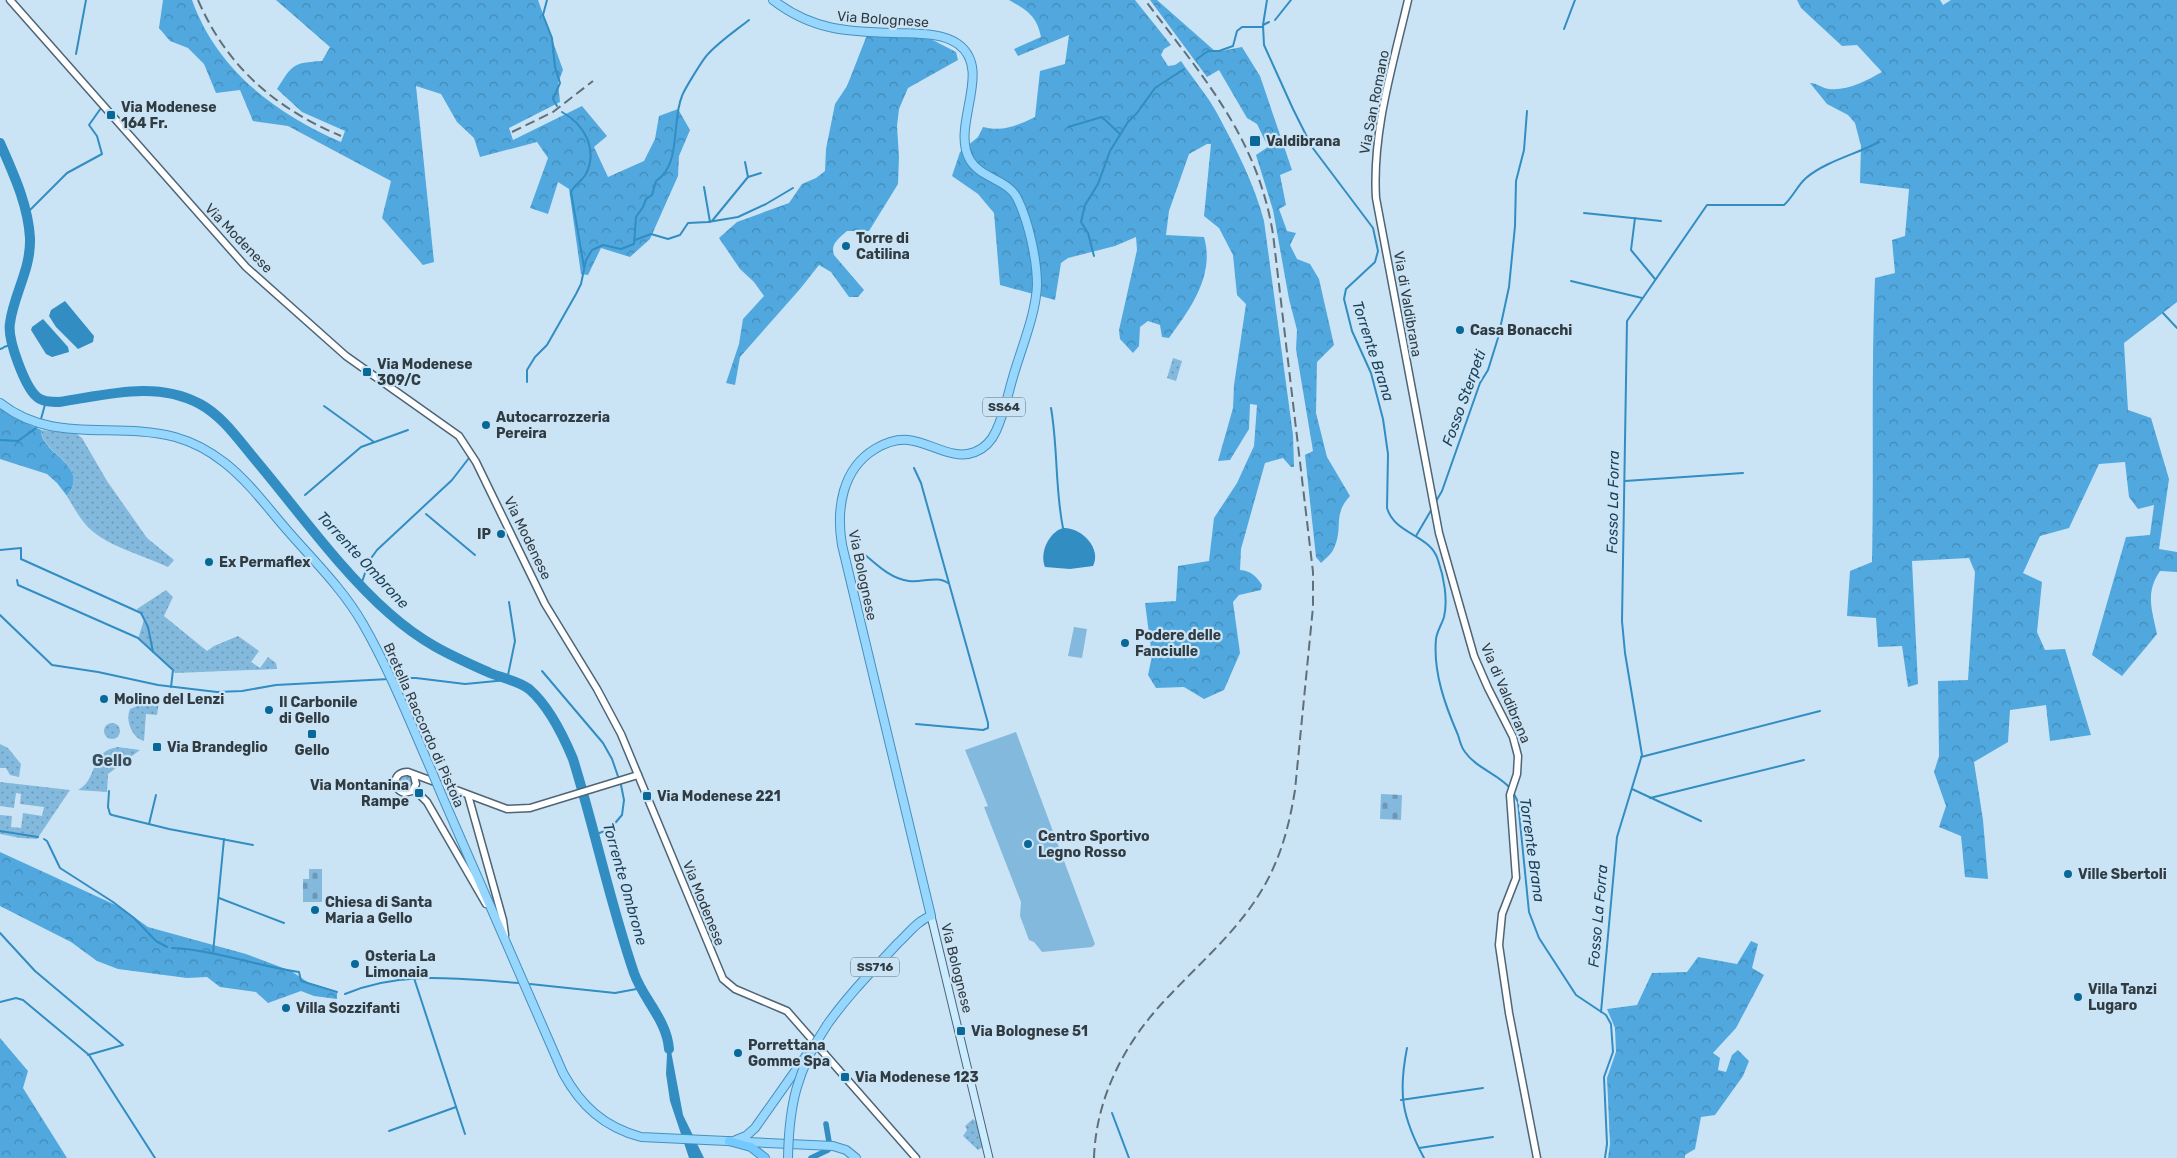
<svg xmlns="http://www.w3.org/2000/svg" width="2177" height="1158" viewBox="0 0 2177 1158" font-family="Rubik,sans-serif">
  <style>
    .grass { fill: url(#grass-dots) }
    .forest { fill: url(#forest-crowns) }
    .cemetery { fill: url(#cemetery-stones) }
    .pitch { fill: #83b9dd }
    .water { fill: #328dc2 }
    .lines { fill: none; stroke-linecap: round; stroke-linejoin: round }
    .stream { stroke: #328dc2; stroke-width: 2 }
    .canal { stroke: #328dc2; stroke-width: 5.5 }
    .river { stroke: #328dc2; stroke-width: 10 }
    .tertiary-casing { stroke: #4f6474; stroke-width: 9 }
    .secondary-casing { stroke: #4f6474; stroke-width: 9 }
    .primary-casing { stroke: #4690bc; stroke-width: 10 }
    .trunk-casing { stroke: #4690bc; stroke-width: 10 }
    .tertiary { stroke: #fff; stroke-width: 6 }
    .secondary { stroke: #cbebff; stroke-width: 7 }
    .primary { stroke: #97d7fe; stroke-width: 8 }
    .trunk { stroke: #74cafe; stroke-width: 8 }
    .rail { stroke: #606f79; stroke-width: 2; stroke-dasharray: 10 5; stroke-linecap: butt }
    .primary-bridge-casing { stroke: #4690bc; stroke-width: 10; stroke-linecap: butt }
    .primary-bridge { stroke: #97d7fe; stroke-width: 8 }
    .poi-dot { fill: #086897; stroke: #cbe4f5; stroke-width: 2 }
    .labels { text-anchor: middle; stroke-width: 4.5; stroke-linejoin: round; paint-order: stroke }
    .shield { fill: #cbe4f5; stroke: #5f6e78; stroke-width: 1 }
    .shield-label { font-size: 12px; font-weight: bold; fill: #313b42 }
    .street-label { font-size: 14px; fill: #313b42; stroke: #cbe4f5 }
    .poi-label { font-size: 14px; font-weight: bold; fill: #313b42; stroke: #cbe4f5; text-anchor: start }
    .water-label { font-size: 15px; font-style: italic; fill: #1a3f56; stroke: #cbe4f5 }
    .quarter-label { font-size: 16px; font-weight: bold; fill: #394e5d; stroke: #cbe4f5 }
  </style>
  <defs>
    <pattern id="grass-dots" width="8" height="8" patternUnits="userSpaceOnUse" patternTransform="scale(1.25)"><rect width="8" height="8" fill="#83b9dd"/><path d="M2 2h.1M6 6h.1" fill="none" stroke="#6c98b5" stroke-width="1.8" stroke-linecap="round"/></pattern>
    <pattern id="forest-crowns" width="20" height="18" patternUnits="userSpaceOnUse" patternTransform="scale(1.25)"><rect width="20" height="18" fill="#50a8de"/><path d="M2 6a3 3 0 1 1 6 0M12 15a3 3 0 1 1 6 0" fill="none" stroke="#438ab6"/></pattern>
    <pattern id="cemetery-stones" width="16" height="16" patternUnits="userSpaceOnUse" patternTransform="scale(1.25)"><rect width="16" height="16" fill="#83b9dd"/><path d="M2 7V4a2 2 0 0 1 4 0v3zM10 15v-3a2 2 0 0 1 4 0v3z" fill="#6c98b5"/></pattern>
  </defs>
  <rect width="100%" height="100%" fill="#cbe4f5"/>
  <!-- grass -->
  <g class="grass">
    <polygon points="1173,358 1182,361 1176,381 1167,378"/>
    <path d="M41 430 77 434 82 438 107 481 147 538 174 560 168 567C145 556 110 547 91 530 81 521 74 508 67 496 91 464 41 454 41 430Z"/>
    <polygon points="166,590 173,597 164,616 207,651 214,646 238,636 259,651 251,662 260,668 268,657 276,663 277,669 175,673 138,639 144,620 137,609"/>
    <path d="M159 701 157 715 146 714 144 741C132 738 125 720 130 709L147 702Z"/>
    <circle cx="112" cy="731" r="8"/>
    <polygon points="0,744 8,748 21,764 19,777 10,775 6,768 0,768"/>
    <path d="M118 747 140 750 108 774 107 792 78 790C98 780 89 751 118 747Z"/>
    <circle cx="406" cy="782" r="6"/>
    <polygon points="0,782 70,790 37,839 20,838 0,834 0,815 12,816 11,827 21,828 23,813 42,816 44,807 20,804 21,794 16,793 14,808 0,806"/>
    <polygon points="973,1119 978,1123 983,1147 978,1150 963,1136 967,1130 965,1126"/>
  </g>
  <!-- forest -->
  <g class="forest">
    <path d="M163 0H192C217 70 275 113 341 142L345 131 302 112 277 89C293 64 292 63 322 61L330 47 276 0H538L563 70 558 83 560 102 509 128 513 140 582 106 607 136 594 147 608 177 644 161 655 139 659 116 678 109 690 130 679 156 678 176 650 239 630 257 601 248 588 275 581 274 569 189 558 182 548 214 530 208 548 158 537 142 480 157 474 138 457 122 441 94 416 86 434 262 423 265 382 218 391 181 288 126 253 121 240 90 216 93 204 64 188 48 170 41 159 28Z"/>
    <path d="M1009 0H1135L1171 45 1164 49 1161 55 1168 66 1175 65 1181 61C1193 79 1208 96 1218 115 1236 149 1254 183 1264 221L1293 435 1294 467H1291L1283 458 1265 463 1241 549 1240 570C1251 571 1256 576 1262 585L1261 590 1239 595 1233 602 1240 653 1224 690 1204 699 1184 687 1156 688 1148 675 1152 656 1145 603 1176 601 1178 566 1209 561 1214 518 1237 483 1254 446 1257 405 1250 404 1249 429 1230 460 1218 461 1233 408 1234 385 1246 304 1237 295 1233 255 1219 228 1204 216 1211 144H1207L1189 154 1169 211 1166 235 1204 237C1215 275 1191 308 1169 338L1162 337 1160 325 1148 321 1140 327 1139 346 1133 353 1120 339 1119 330 1137 250 1136 237 1115 246 1068 258 1061 263 1055 300 1000 285 994 213 978 194 952 176 960 152 978 137 983 127C1004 132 1016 126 1035 117L1040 71 1065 64 1069 35 1018 56 1014 49 1041 37C1037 16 1027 10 1009 0Z"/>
    <path d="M1150 0H1157L1216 52 1242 47 1260 76 1292 170 1280 175 1286 205 1279 209 1287 231 1296 233 1290 245 1297 259 1310 264 1319 279 1334 345 1317 362 1316 413 1327 457 1350 496C1332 515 1344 527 1334 548 1332 554 1325 559 1321 563L1316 557 1305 455 1313 451 1296 349 1297 330 1289 299 1273 210 1256 155 1268 147 1257 124 1247 118 1219 70 1207 77Z"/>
    <path d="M1797 0H1940L1943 5 1951 0H2177V302L2124 343 2128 410 2151 418 2169 479 2159 549 2177 552V572L2160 571C2145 593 2152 610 2157 634L2122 676 2092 655 2126 537 2150 535 2154 505 2138 509 2129 497 2125 462 2099 464 2069 528 2040 536 2023 573 2042 582 2037 632 2045 650 2065 649 2091 735 2050 741 2046 705 2010 710 2008 742 1974 762 1983 820 1988 879 1965 877 1961 836 1939 827 1946 806 1934 772 1939 756 1938 681 1968 680 1975 572 1969 558 1912 561 1918 684 1908 687 1902 646 1878 647 1876 618 1847 616 1850 571 1872 562C1874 468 1871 373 1875 278L1895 273 1892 240 1905 236 1909 189 1860 183 1861 146 1855 123 1848 115 1827 104 1810 83C1817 83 1822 88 1829 89 1847 91 1866 81 1882 72L1857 45 1842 46 1801 8Z"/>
    <path d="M867 35 925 36 956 52 958 60 908 88 899 109 897 126 899 157 898 184 869 231H847C839 238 830 244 834 255L864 290 858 297H849L831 272 819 265 800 289 740 357 735 385 726 383 739 344 743 319 764 296 754 282 740 269 719 238 737 222 789 203 802 184 816 178 825 171 826 149 835 104 847 86Z"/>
    <path d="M0 408 16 419 41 430C40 454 92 465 67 496L57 483 47 474 0 459Z"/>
    <polygon points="0,852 120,907 148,927 246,954 291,971 312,985 337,993 337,999 314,996 301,991 268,1003 256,992 220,987 207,977 187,978 118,969 97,961 71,942 0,906"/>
    <polygon points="1751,941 1758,944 1752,968 1764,975 1736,1028 1713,1053 1720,1058 1718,1070 1726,1072 1732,1055 1738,1050 1749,1061 1743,1076 1715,1115 1701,1117 1695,1149 1685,1155 1685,1158 1608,1158 1610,1144 1607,1078 1616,1052 1615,1028 1607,1009 1637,1005 1652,973 1687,972 1698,957 1737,964"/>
    <polygon points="0,1038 28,1071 23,1088 67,1158 0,1158"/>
  </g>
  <!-- cemetery -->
  <g class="cemetery">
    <polygon points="1381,794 1402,795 1401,820 1380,819"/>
    <polygon points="309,869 322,869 322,902 303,902 303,879 309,879"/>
  </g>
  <!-- pitch -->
  <g class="pitch">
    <polygon points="1074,627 1087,629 1082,658 1068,656"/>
    <polygon points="1016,732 1095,944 1092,947 1042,952 1034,942 1029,940 1020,916 1021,902 984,807 988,806 965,750"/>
  </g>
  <!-- water -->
  <g class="water">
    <polygon points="65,301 94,336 93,342 78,349 56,327 49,316 51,310"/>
    <polygon points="43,319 68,347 69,352 52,357 46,354 31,330 32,327"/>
    <path d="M1063 528C1081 527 1102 548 1093 566L1070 569 1045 567C1039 553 1049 532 1063 528Z"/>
    <polygon points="668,1035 683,1115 704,1158 689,1158 670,1101 666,1074"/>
  </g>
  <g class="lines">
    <!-- stream -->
    <g class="stream">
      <polyline points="547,0 543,15 552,38 555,67 560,83 553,99 557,106"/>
      <path d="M1267 0 1263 25 1264 45 1293 109 1312 147 1373 228 1378 251 1375 262 1346 289 1344 299 1352 331 1371 373 1383 419 1388 454 1387 508C1395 535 1430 534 1438 560 1444 577 1448 600 1444 617 1442 624 1437 631 1436 639 1433 672 1445 705 1458 735 1460 741 1461 747 1465 752 1476 768 1498 774 1510 788"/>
      <polyline points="1275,20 1291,0"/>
      <polyline points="1263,25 1269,22"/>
      <polyline points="1564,29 1575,0"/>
      <polyline points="76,54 86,0"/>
      <polyline points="1197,59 1208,51 1219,51 1233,46 1237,31 1242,27 1263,27"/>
      <path d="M562 112C585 125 598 149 586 174 582 181 574 185 571 192L584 267"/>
      <polyline points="1068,127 1102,117 1120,134"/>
      <polyline points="745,162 748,177"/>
      <polyline points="704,187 710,222"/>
      <polyline points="1584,213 1661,221"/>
      <polyline points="26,214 67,173 102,154 97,136 89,125 101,108"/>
      <polyline points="1635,218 1631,250 1655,279"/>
      <polyline points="712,221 748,177 761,173"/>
      <polyline points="635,240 651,234 668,239 680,235 688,223 708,222 738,217 766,204 793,188"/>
      <polyline points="1094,256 1088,233 1081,222 1085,205 1098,184 1110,151 1128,122 1137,113 1155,88 1184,69"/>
      <polyline points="1571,281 1642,298"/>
      <polyline points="2163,313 2177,328"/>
      <polyline points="4,347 13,344"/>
      <polyline points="0,349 3,348"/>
      <path d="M527 382V370L535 357 547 345 576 294 581 284 586 260 592 250 603 245 621 249 634 244 636 217 643 207 646 199 652 195 656 181C682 164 671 122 682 96 684 90 703 59 708 54 720 41 735 31 749 20"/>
      <polyline points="324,406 374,442"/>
      <path d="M1051 408C1058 448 1055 489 1063 528"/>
      <polyline points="41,419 46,401"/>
      <polyline points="0,440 18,441 36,428"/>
      <polyline points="914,468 921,483 988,723 988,728 983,730 916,724"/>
      <polyline points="1625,481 1743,473"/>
      <polyline points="305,495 361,447 408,430"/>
      <polyline points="1435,503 1442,491 1480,383 1488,370 1498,338 1509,287 1515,226 1516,181 1524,150 1527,111"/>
      <polyline points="426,514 475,555"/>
      <polyline points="1416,536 1433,507"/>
      <polyline points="0,550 21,548 21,559 141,613 148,627 153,652"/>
      <path d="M864 554C877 565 891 579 909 581 922 583 937 575 948 583"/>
      <polyline points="17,580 18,585 138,638 173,670 171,687"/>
      <polyline points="361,585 369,561 377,550 452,480 469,458"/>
      <polyline points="0,615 52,665 98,672 158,685 217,692 242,691 276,685 389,679"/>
      <polyline points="542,671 603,743 612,759 621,785 624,800 622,815 610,829 594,835"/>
      <polyline points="394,678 416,678 465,684 507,680 515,641 509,602"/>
      <polyline points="1641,757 1820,711"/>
      <polyline points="1632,789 1701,821"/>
      <polyline points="109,791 108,807 110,814 112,815 169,829 253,845"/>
      <polyline points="1513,792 1518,802 1529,912 1539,938 1576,995 1606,1015 1611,1024 1613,1052 1604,1077 1607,1144 1605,1158"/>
      <polyline points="1650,798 1804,760"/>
      <polyline points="149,824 156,795"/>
      <polyline points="0,831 38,837"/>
      <polyline points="44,839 47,841 60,868 113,902 134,918 156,941 167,947"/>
      <polyline points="219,898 284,923"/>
      <polyline points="0,933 35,971 123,1045 88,1055"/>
      <path d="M172 948C216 950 256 966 299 972L301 981 337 992"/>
      <polyline points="213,953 224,839"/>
      <polyline points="414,978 465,1134"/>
      <polyline points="530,984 615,993 642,988"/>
      <path d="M345 994C403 970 458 979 520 983"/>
      <polyline points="0,1002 16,998 23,1000 89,1055 155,1158"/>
      <path d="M1601 1012 1617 837 1642 755 1625 653 1622 621 1627 321 1707 205H1784C1793 197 1797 186 1806 178 1826 161 1857 154 1879 142"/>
      <path d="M1407 1048C1398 1094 1402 1117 1424 1158"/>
      <polyline points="1401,1100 1483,1088"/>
      <polyline points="1112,1113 1129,1158"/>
      <polyline points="389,1131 456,1107"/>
      <polyline points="1419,1148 1493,1137"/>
    </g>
    <!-- canal -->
    <g class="canal">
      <polyline points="826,1124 829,1142"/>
      <polyline points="811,1158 828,1150"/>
    </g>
    <!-- river -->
    <path class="river" d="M0 143C13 173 28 204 30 238 31 270 14 293 10 323 7 339 25 387 37 397 43 402 52 402 59 402 106 395 156 380 200 404 224 417 240 442 258 463 299 512 342 572 390 614 424 644 450 655 490 673 502 678 519 681 529 689 549 706 563 735 573 759 595 830 610 903 634 973 643 999 667 1020 669 1049"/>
    <defs>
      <g id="tertiary">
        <polyline points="10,0 246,267 346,356 459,436 476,462 545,604 597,689 621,734 723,979 735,989 787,1011 916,1158"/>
        <path d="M1408 0C1393 65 1372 131 1376 198L1439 533 1474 656 1488 688 1513 737 1518 756 1517 774 1510 795 1516 878 1502 914 1499 945 1509 1013 1537 1158"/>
        <path d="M414 776 416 784 412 791 404 793C390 788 394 771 408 772L507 809 530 808 638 775"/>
        <polyline points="414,789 427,802 486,904"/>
        <polyline points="468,795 503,920 505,935"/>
      </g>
      <polyline id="secondary" points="931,916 989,1158"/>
      <g id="primary">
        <path d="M773 0C812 30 847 32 895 33 915 34 941 32 958 44 994 70 950 126 970 160 981 179 1009 179 1018 200 1029 223 1037 260 1037 285 1036 314 1021 349 1013 377 1008 394 1004 414 996 431 992 440 985 448 975 452 953 461 930 442 908 440 897 439 885 443 875 449 842 469 836 509 842 545L931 916C918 920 908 934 898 943 873 970 848 995 827 1025"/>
        <path d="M0 403C53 445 114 421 175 437 193 442 211 452 225 463 249 482 267 507 287 530 313 560 343 589 363 624 390 671 410 722 432 772"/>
        <path d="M443 798 563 1073C581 1106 604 1127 641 1137L833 1146 846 1150 856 1158"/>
        <polyline points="736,1140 746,1136 755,1128 810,1050"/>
      </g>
      <polyline id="trunk" points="729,1141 751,1147 765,1158"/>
    </defs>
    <!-- tertiary casing -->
    <use href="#tertiary" class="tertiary-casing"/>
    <!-- secondary casing -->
    <use href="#secondary" class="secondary-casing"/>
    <!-- primary casing -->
    <use href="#primary" class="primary-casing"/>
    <!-- trunk casing -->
    <use href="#trunk" class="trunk-casing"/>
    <!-- tertiary -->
    <use href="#tertiary" class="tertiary"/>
    <!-- secondary -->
    <use href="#secondary" class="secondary"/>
    <!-- primary -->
    <use href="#primary" class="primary"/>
    <!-- trunk -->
    <use href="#trunk" class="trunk"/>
    <!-- rail -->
    <g class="rail">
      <path d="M198 0C227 67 275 108 341 136"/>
      <polyline points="512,132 553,112 593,81"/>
      <path d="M1094 1158C1096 1096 1126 1040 1169 996 1200 963 1236 932 1260 893 1280 861 1289 827 1295 790L1313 607V572L1273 234C1257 136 1202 76 1145 0"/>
    </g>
    <defs>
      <g id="primary-bridge">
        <polyline points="432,772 443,798"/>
        <path d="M788 1158C789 1104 797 1070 827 1025"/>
      </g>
    </defs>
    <!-- primary-bridge casing -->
    <use href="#primary-bridge" class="primary-bridge-casing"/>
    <!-- primary-bridge -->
    <use href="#primary-bridge" class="primary-bridge"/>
  </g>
  <!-- markers -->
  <g class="poi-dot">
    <rect x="106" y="110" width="10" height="10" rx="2.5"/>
    <rect x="1249" y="135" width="12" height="12" rx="2.5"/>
    <circle cx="846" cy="246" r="5"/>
    <circle cx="1460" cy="330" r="5"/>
    <rect x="362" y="367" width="10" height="10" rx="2.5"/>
    <circle cx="486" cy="425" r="5"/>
    <circle cx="501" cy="534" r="5"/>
    <circle cx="209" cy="562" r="5"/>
    <circle cx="1125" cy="643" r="5"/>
    <circle cx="104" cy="699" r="5"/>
    <circle cx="269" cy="710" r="5"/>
    <rect x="307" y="729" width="10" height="10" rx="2.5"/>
    <rect x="152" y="742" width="10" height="10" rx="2.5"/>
    <rect x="414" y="788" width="10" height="10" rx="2.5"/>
    <rect x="642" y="791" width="10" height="10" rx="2.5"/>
    <circle cx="1028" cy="844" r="5"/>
    <circle cx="2068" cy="874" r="5"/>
    <circle cx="315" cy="910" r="5"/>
    <circle cx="355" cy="964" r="5"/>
    <circle cx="2078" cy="997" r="5"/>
    <circle cx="286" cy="1008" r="5"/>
    <rect x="956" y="1026" width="10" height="10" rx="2.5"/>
    <circle cx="738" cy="1053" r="5"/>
    <rect x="840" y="1072" width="10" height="10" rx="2.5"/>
  </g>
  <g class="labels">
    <!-- shield labels -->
    <g class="shield">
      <rect x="983" y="397.5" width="42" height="19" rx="4"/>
      <rect x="851" y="957.5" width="48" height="19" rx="4"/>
    </g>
    <g class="shield-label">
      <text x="1004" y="411">SS64</text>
      <text x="875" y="971">SS716</text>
    </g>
    <!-- street labels -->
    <g class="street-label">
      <text transform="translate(883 19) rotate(4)" y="5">Via Bolognese</text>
      <text transform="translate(1374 102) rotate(-79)" y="5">Via San Romano</text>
      <text transform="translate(239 238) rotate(46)" y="5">Via Modenese</text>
      <text transform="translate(1408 304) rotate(80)" y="5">Via di Valdibrana</text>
      <text transform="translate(528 538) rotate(64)" y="5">Via Modenese</text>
      <text transform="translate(863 575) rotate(78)" y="5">Via Bolognese</text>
      <text transform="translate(1506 693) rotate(67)" y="5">Via di Valdibrana</text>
      <text transform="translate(424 725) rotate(66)" y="5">Bretella Raccordo di Pistoia</text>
      <text transform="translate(704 903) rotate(68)" y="5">Via Modenese</text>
      <text transform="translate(957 968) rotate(76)" y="5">Via Bolognese</text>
    </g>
    <!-- poi labels -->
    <g class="poi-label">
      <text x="121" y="112">Via Modenese<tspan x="121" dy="16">164 Fr.</tspan></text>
      <text x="1266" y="146">Valdibrana</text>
      <text x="856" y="243">Torre di<tspan x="856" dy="16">Catilina</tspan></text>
      <text x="1470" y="335">Casa Bonacchi</text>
      <text x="377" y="369">Via Modenese<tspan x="377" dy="16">309/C</tspan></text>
      <text x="496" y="422">Autocarrozzeria<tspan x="496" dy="16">Pereira</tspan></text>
      <text x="491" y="539" text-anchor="end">IP</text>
      <text x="219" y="567">Ex Permaflex</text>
      <text x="1135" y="640">Podere delle<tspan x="1135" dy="16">Fanciulle</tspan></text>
      <text x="114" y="704">Molino del Lenzi</text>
      <text x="279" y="707">Il Carbonile<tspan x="279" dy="16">di Gello</tspan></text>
      <text x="167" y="752">Via Brandeglio</text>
      <text x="312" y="755" text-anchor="middle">Gello</text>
      <text x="409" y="790" text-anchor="end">Via Montanina<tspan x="409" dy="16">Rampe</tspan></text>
      <text x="657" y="801">Via Modenese 221</text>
      <text x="1038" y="841">Centro Sportivo<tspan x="1038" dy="16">Legno Rosso</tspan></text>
      <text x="2078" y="879">Ville Sbertoli</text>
      <text x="325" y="907">Chiesa di Santa<tspan x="325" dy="16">Maria a Gello</tspan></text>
      <text x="365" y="961">Osteria La<tspan x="365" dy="16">Limonaia</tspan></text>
      <text x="2088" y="994">Villa Tanzi<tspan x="2088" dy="16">Lugaro</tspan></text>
      <text x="296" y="1013">Villa Sozzifanti</text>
      <text x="971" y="1036">Via Bolognese 51</text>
      <text x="748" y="1050">Porrettana<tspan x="748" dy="16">Gomme Spa</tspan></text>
      <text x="855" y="1082">Via Modenese 123</text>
    </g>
    <!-- water labels -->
    <g class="water-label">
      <text transform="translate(1373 351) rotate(72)" y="5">Torrente Brana</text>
      <text transform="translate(1464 398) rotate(-70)" y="5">Fosso Sterpeti</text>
      <text transform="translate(1613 502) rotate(-89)" y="5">Fosso La Forra</text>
      <text transform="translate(363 560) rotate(47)" y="5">Torrente Ombrone</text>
      <text transform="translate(1532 850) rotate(82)" y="5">Torrente Brana</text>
      <text transform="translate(625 884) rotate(74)" y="5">Torrente Ombrone</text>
      <text transform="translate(1598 916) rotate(-85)" y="5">Fosso La Forra</text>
    </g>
    <!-- quarter labels -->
    <g class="quarter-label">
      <text x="112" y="766">Gello</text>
    </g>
  </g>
</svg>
